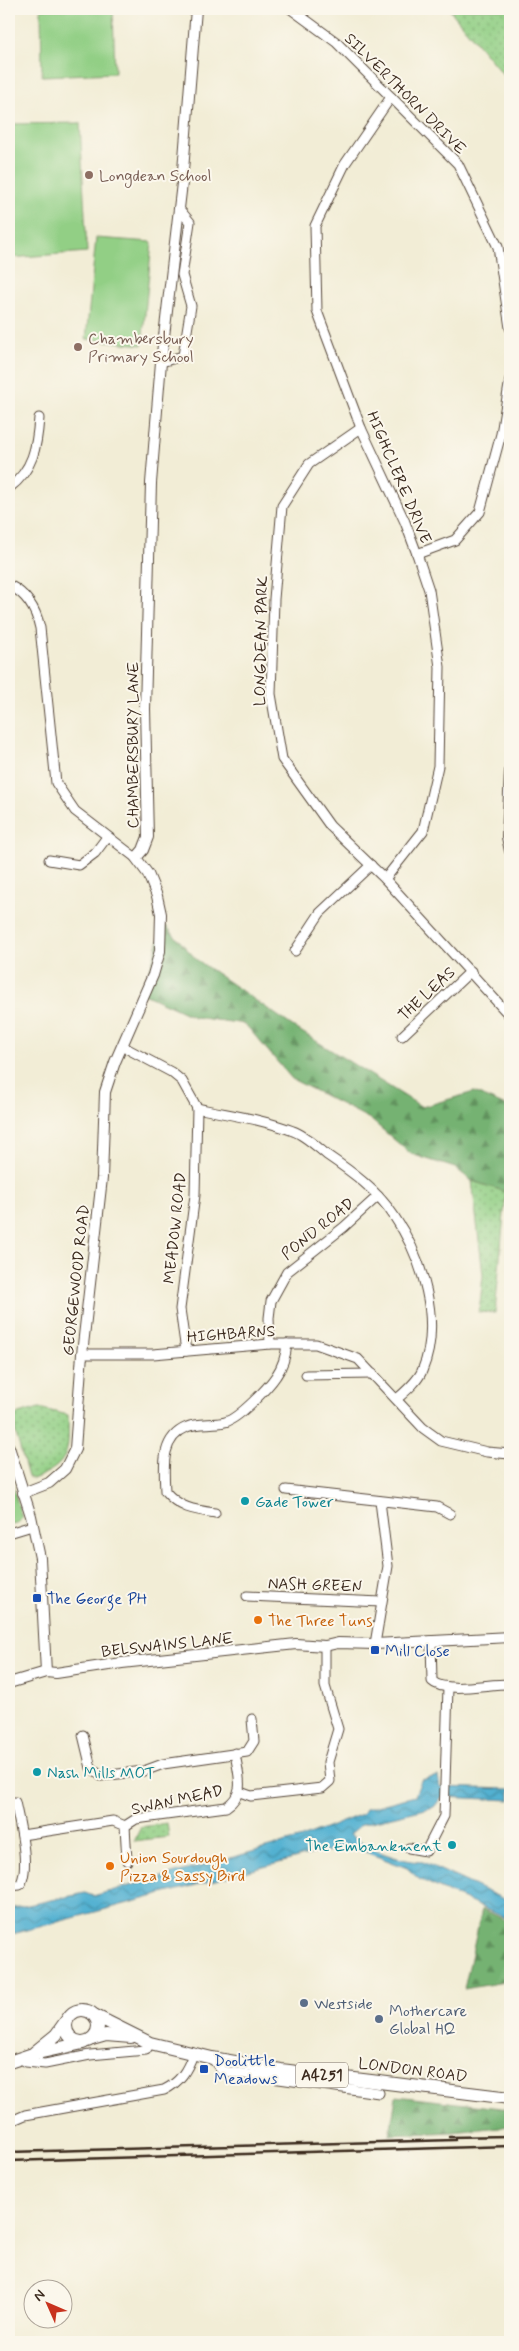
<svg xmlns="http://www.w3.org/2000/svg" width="519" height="2351" viewBox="0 0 519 2351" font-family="Mynerve,sans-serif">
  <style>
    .grass { fill: #92cf85; stroke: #667c52 }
    .forest { fill: url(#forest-firs); stroke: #586e48 }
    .park { fill: url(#park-dots); stroke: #667c52 }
    .water { fill: url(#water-waves); stroke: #466e78 }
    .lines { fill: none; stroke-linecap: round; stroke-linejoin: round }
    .minor-casing { stroke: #56473a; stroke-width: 11 }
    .tertiary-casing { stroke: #56473a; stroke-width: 12 }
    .primary-casing { stroke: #56473a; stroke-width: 14 }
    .minor { stroke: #fff; stroke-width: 9 }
    .tertiary { stroke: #fff; stroke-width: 10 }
    .primary { stroke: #fff; stroke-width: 12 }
    .rail { stroke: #3b2a1e; stroke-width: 2.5 }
    .education-dot { fill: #8d6e63; stroke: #fbf7ec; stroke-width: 2 }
    .culture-dot { fill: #0f9aa8; stroke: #fbf7ec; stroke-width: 2 }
    .transit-dot { fill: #1a4fb4; stroke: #fbf7ec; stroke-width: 2 }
    .food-dot { fill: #e8710a; stroke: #fbf7ec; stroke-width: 2 }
    .service-dot { fill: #5c6f8a; stroke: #fbf7ec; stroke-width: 2 }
    .labels { text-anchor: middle; stroke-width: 4; stroke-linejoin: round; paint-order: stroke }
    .shield { fill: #fbf7ec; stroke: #75685c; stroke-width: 1 }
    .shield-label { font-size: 15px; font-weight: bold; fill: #3b2a1e }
    .street-label { font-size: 16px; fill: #3b2a1e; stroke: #fbf7ec }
    .education-label { font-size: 16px; fill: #785e54; stroke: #fbf7ec; text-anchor: start }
    .culture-label { font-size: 16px; fill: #0d838f; stroke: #fbf7ec; text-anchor: start }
    .transit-label { font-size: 16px; fill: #164399; stroke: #fbf7ec; text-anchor: start }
    .food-label { font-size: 16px; fill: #c56008; stroke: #fbf7ec; text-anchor: start }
    .service-label { font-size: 16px; fill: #4e5e75; stroke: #fbf7ec; text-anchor: start }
  </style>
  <defs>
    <pattern id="forest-firs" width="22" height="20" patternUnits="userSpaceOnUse" patternTransform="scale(1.25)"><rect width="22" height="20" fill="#75b272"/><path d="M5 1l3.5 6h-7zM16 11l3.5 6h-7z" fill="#61915d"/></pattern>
    <pattern id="park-dots" width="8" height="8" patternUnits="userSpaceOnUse" patternTransform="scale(1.25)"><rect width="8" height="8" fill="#92cf85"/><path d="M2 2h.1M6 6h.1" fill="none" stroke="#78a86c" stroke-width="1.8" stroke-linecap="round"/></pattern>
    <pattern id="water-waves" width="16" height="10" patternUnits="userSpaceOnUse" patternTransform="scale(1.25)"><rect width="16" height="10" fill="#52b1d1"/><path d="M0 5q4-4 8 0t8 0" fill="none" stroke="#4590a9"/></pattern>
  </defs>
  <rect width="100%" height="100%" fill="#fbf7ec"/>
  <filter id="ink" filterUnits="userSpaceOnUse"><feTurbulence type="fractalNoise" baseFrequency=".02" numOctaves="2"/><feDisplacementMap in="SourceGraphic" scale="10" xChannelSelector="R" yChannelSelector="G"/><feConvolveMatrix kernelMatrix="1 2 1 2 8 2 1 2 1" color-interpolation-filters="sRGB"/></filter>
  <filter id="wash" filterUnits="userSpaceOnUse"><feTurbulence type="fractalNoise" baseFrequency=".0096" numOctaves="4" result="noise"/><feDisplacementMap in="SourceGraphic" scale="20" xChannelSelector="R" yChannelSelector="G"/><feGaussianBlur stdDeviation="1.12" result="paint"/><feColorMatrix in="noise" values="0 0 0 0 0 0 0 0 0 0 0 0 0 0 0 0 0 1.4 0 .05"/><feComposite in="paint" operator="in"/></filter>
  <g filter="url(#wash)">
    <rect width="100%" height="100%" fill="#f2edd6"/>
    <!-- grass -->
    <g class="grass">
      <polygon points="41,9 113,9 115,73 42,76"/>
      <polygon points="80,123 87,252 10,258 9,124"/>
      <polygon points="96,238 152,242 142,345 86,339"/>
      <polygon points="9,1481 11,1481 22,1518 18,1523 9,1524"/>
    </g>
    <!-- forest -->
    <g class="forest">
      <polygon points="164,924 197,960 297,1029 422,1107 474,1092 510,1108 510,1154 506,1192 472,1181 455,1168 411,1154 370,1119 292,1079 245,1024 194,1017 142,993"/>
      <polygon points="482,1909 510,1922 510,1981 464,1989"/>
      <polygon points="396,2096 510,2109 510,2126 453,2132 390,2135"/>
    </g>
    <!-- park -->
    <g class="park">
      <polygon points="449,9 510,9 510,83"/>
      <polygon points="472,1181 506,1192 495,1313 479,1312 483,1275"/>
      <path d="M39 1408 68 1415C69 1451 71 1464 33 1479L28 1477 15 1430V1415Z"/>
      <polygon points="167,1823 169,1837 134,1841 141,1827"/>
    </g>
    <!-- water -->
    <path class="water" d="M438 1776 440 1787 510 1789V1800L442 1797 434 1807 362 1824 350 1834C369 1850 398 1861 423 1862L510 1902V1920L419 1879 407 1868 358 1849 320 1852 9 1935V1909L85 1893 93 1896 302 1838 362 1814 365 1809 415 1796 421 1780Z"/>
  </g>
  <g filter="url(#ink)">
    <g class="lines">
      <defs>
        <g id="minor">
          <polyline points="291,9 336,42 458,164 498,247 510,328"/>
          <polyline points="161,362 183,356 191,306 182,275 190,222 179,209"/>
          <polyline points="361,428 309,464 282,506 274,599 271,694 282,759 330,826 385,879 510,1016"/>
          <path d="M9 488C33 470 37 447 39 418"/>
          <polyline points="417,554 455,540 480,512 501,434 510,379"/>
          <path d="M9 585C27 594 36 609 40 628L56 783 75 811 136 858"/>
          <polyline points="49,860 79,865 95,853 107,837"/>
          <polyline points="385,879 423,831 438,766 440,667 429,590 417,554 405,522 361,428 317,311 315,226 345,164 391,97"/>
          <polyline points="295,951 320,913 371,865"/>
          <polyline points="402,1036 471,971"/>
          <path d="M122 1046 171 1072 182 1081 197 1108C228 1115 263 1119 293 1131 305 1135 317 1147 327 1155 352 1172 377 1190 394 1216 422 1257 443 1322 422 1371 417 1382 406 1391 397 1399"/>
          <polyline points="270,1344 269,1318 271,1301 287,1272 344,1227 378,1196"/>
          <polyline points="186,1351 180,1309 195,1195 197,1108"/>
          <polyline points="82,1354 153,1354 270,1344 316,1344 358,1359 423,1428 441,1441 487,1452 510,1454"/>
          <polyline points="306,1375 373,1374"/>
          <polyline points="286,1490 437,1507 450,1514"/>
          <path d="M215 1513C194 1510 179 1508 165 1491 164 1468 160 1438 187 1427 198 1422 213 1425 225 1422 238 1419 268 1388 276 1376 283 1366 286 1355 287 1344"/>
          <polyline points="9,1533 32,1526"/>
          <polyline points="247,1596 381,1602"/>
          <path d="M431 1641 432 1681C445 1694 491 1683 510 1684"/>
          <polyline points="375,1644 388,1566 380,1501"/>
          <polyline points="83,1735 91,1768 101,1776 144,1771 163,1764 247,1752 254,1741 252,1719"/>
          <polyline points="240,1792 251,1796 322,1788 330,1781 328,1762 338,1729 325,1686 325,1646"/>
          <polyline points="125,1826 127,1861"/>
          <path d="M22 1835 113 1821 125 1826 136 1819 226 1807C247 1793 238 1775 235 1753"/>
          <polyline points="409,1848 426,1851 444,1816 448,1687"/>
          <path d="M9 1886 20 1885C31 1867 19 1822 15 1802"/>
          <polyline points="20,2058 26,2062 45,2064 90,2055 146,2050 150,2043"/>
          <polyline points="212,2058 222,2071 379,2093"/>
          <path d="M9 2122 25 2115 164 2090C180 2082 187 2071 193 2054"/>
        </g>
        <g id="tertiary">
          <polyline points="510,771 507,837 510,851"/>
          <polyline points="9,1447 31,1516 40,1558 46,1672"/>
          <polyline points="23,1493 49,1483 65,1469 75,1449 82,1354 102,1178 105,1092 115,1062 153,975 160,951 161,914 157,896 148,874 136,858 143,850 148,837 145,709 151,483 161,362 182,183 196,9"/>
          <polyline points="9,1683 46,1672 56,1673 122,1663 296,1644 325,1646 338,1643 375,1644 510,1637"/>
        </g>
        <g id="primary">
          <circle cx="82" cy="2026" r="16"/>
          <polyline points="94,2015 150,2043 212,2058 281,2070 510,2098"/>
          <polyline points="92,2039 106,2035 131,2037"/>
          <polyline points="35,2052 56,2035 66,2021"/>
          <polyline points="9,2062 33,2054 83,2043"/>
        </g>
      </defs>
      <!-- minor casing -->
      <use href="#minor" class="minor-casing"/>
      <!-- tertiary casing -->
      <use href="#tertiary" class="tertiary-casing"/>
      <!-- primary casing -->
      <use href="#primary" class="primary-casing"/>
      <!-- minor -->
      <use href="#minor" class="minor"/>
      <!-- tertiary -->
      <use href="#tertiary" class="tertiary"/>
      <!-- primary -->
      <use href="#primary" class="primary"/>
      <!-- rail -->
      <g class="rail">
        <polyline points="449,2137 510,2136"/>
        <polyline points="9,2152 455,2140"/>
        <polyline points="9,2161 510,2146"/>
      </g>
    </g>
  </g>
  <!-- markers -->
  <g class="education-dot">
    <circle cx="89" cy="175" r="5"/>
    <circle cx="78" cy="347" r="5"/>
  </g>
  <g class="culture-dot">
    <circle cx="245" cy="1501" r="5"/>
    <circle cx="37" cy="1772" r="5"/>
    <circle cx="452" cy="1845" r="5"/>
  </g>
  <g class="transit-dot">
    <rect x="32" y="1593" width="10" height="10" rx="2.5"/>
    <rect x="370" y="1645" width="10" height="10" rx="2.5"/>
    <rect x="199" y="2064" width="10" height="10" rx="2.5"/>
  </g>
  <g class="food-dot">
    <circle cx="258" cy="1620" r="5"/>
    <circle cx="110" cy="1866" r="5"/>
  </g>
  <g class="service-dot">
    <circle cx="304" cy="2003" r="5"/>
    <circle cx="379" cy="2019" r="5"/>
  </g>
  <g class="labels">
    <!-- shield labels -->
    <rect class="shield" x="296" y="2062.5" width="52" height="25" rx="4"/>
    <g class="shield-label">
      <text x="322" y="2080">A4251</text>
    </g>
    <!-- street labels -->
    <g class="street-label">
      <text transform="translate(406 93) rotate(45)" y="6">SILVERTHORN DRIVE</text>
      <text transform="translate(400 477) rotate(67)" y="6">HIGHCLERE DRIVE</text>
      <text transform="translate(260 641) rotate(-89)" y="6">LONGDEAN PARK</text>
      <text transform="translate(132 745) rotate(-90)" y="6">CHAMBERSBURY LANE</text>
      <text transform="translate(426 993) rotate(-43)" y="6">THE LEAS</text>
      <text transform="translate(174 1228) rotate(-84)" y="6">MEADOW ROAD</text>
      <text transform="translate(317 1228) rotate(-39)" y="6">POND ROAD</text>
      <text transform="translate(75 1280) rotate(-84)" y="6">GEORGEWOOD ROAD</text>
      <text transform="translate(231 1333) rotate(-4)" y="6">HIGHBARNS</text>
      <text transform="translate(315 1584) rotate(2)" y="6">NASH GREEN</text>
      <text transform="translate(167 1644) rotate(-6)" y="6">BELSWAINS LANE</text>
      <text transform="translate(177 1799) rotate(-12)" y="6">SWAN MEAD</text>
      <text transform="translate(413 2069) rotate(7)" y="6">LONDON ROAD</text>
    </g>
    <!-- education labels -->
    <g class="education-label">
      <text x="99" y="181">Longdean School</text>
      <text x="88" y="344">Chambersbury<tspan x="88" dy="18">Primary School</tspan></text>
    </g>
    <!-- culture labels -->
    <g class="culture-label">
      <text x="255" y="1507">Gade Tower</text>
      <text x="47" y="1778">Nash Mills MOT</text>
      <text x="442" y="1851" text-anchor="end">The Embankment</text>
    </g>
    <!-- transit labels -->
    <g class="transit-label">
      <text x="47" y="1604">The George PH</text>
      <text x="385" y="1656">Mill Close</text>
      <text x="214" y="2066">Doolittle<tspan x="214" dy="18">Meadows</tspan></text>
    </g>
    <!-- food labels -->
    <g class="food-label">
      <text x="268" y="1626">The Three Tuns</text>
      <text x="120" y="1863">Union Sourdough<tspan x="120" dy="18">Pizza &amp; Sassy Bird</tspan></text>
    </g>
    <!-- service labels -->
    <g class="service-label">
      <text x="314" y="2009">Westside</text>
      <text x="389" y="2016">Mothercare<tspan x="389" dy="18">Global HQ</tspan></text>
    </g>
  </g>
  <!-- margin -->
  <rect width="519" height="2351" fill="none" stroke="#fbf7ec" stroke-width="30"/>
  <!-- north arrow -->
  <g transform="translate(48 2304) rotate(315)"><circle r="24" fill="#fbf7ec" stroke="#aea59a"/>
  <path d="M0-4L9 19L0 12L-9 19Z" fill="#c8321e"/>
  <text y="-8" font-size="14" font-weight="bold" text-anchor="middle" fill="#3b2a1e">N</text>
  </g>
</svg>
